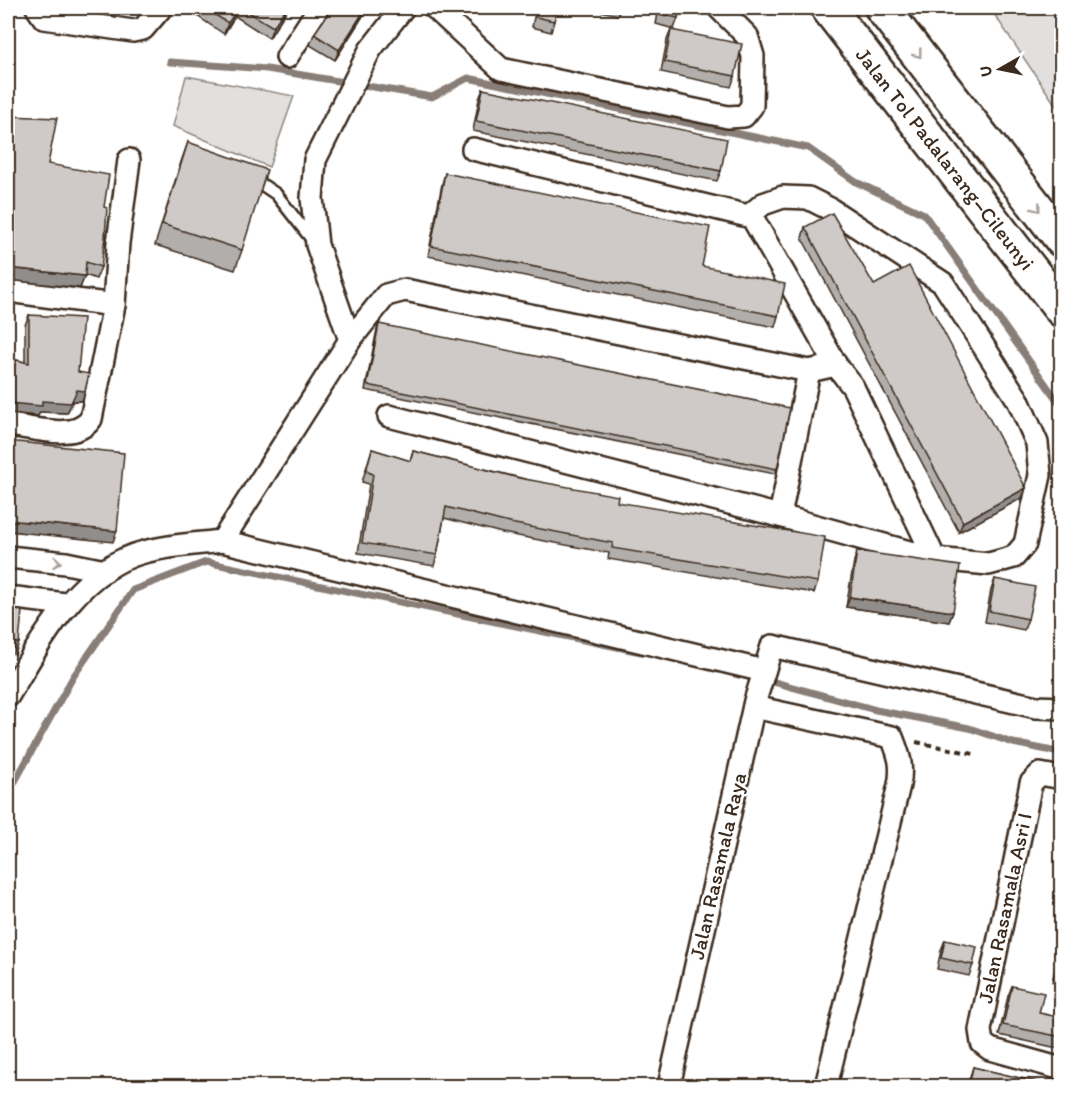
<svg xmlns="http://www.w3.org/2000/svg" width="1069" height="1094" viewBox="0 0 1069 1094" font-family="Itim,sans-serif">
  <style>
    .green { fill: #e2e0de; stroke: #8e857e; stroke-width: 1.5 }
    .lines { fill: none; stroke-linecap: round; stroke-linejoin: round }
    .stream { stroke: #887e77; stroke-width: 7 }
    .service-casing { stroke: #3b2a1e; stroke-width: 15 }
    .minor-casing { stroke: #3b2a1e; stroke-width: 26 }
    .motorway-casing { stroke: #3b2a1e; stroke-width: 38 }
    .path { stroke: #3b2a1e; stroke-width: 4; stroke-dasharray: 6 4.5; stroke-linecap: butt }
    .service { stroke: #fff; stroke-width: 10 }
    .minor { stroke: #fff; stroke-width: 21 }
    .motorway { stroke: #fff; stroke-width: 33 }
    .wall { fill: #b2aeab; stroke: #3b2a1e; stroke-width: 1.5 }
    .shaded-wall { fill: #918d8b; stroke: #3b2a1e; stroke-width: 1.5 }
    .building { fill: #cfcac7; stroke: #3b2a1e; stroke-width: 1.5 }
    .oneway { stroke: #a79f9a }
    .labels { text-anchor: middle; stroke-width: 5; stroke-linejoin: round; paint-order: stroke }
    .street-label { font-size: 21px; fill: #3b2a1e; stroke: #fff }
  </style>
  <rect width="100%" height="100%" fill="#fff"/>
  <filter id="ink" filterUnits="userSpaceOnUse"><feTurbulence type="fractalNoise" baseFrequency=".0167" numOctaves="2"/><feDisplacementMap in="SourceGraphic" scale="12" xChannelSelector="R" yChannelSelector="G"/><feConvolveMatrix kernelMatrix="1 2 1 2 8 2 1 2 1" color-interpolation-filters="sRGB"/></filter>
  <g filter="url(#ink)">
    <!-- green -->
    <g class="green">
      <polygon points="990,8 1061,8 1061,113"/>
      <polygon points="186,76 294,96 269,167 173,126"/>
    </g>
    <g class="lines">
      <!-- stream -->
      <g class="stream">
        <polyline points="170,62 267,69 432,97 468,78 808,148 856,182 924,214 1062,407"/>
        <polyline points="763,679 876,710 969,728 1013,743 1062,753"/>
        <polyline points="8,794 73,677 133,590 206,562 641,652"/>
      </g>
      <defs>
        <polyline id="service" points="252,178 276,194 313,241"/>
        <g id="minor">
          <polyline points="37,8 44,18 133,31 143,29 161,8"/>
          <polyline points="435,8 501,69 728,117 744,116 752,106 753,56 747,36 719,8"/>
          <polyline points="287,57 319,8"/>
          <polyline points="473,149 752,217 836,365"/>
          <path d="M8 291 114 305 91 419C75 442 31 427 8 425"/>
          <polyline points="114,305 118,243 129,160"/>
          <polyline points="350,340 317,245 312,198 315,160 370,50 403,8"/>
          <polyline points="389,416 780,516 935,559 989,564 1014,557 1025,544 1040,475 1037,443 1018,400 943,283 830,209 808,198 783,197 763,204 749,216"/>
          <polyline points="780,516 809,371"/>
          <polyline points="222,541 350,340 386,295 405,290 809,371 836,365 853,387 935,559"/>
          <polyline points="8,557 66,563 105,571"/>
          <polyline points="8,597 65,604"/>
          <path d="M8 696C40 643 77 569 144 552 170 545 196 544 222 541L764 671"/>
          <path d="M754 707 892 737C899 755 903 765 899 785L826 1086"/>
          <polyline points="1062,778 1040,774 1031,783 980,1030 982,1043 990,1049 1062,1069"/>
          <polyline points="669,1086 755,701 772,646 1036,707 1062,708"/>
        </g>
        <g id="motorway">
          <polyline points="828,8 1062,310"/>
          <polyline points="882,8 1062,240"/>
        </g>
      </defs>
      <!-- service casing -->
      <use href="#service" class="service-casing"/>
      <!-- minor casing -->
      <use href="#minor" class="minor-casing"/>
      <!-- motorway casing -->
      <use href="#motorway" class="motorway-casing"/>
      <!-- path -->
      <polyline class="path" points="916,742 974,754"/>
      <!-- service -->
      <use href="#service" class="service"/>
      <!-- minor -->
      <use href="#minor" class="minor"/>
      <!-- motorway -->
      <use href="#motorway" class="motorway"/>
    </g>
    <!-- wall -->
    <g class="wall">
      <polygon points="200,8 288,8 269,38 235,16 224,34 197,16"/>
      <polygon points="331,8 368,8 335,60 310,45 314,34"/>
      <polygon points="536,8 557,8 554,21 551,32 532,27"/>
      <polygon points="600,8 621,8 618,15 599,11"/>
      <polygon points="659,8 680,8 678,18 674,29 656,24"/>
      <polygon points="671,30 735,76 731,87 661,72 667,40"/>
      <polygon points="483,89 721,171 717,181 473,131 479,99"/>
      <polygon points="188,142 242,250 235,270 155,245 181,162"/>
      <polygon points="48,164 104,207 101,267 96,279 85,275 80,288"/>
      <polygon points="445,173 702,266 778,316 775,327 428,256 442,184"/>
      <polygon points="805,227 874,285 1026,488 1022,498 959,532 802,238"/>
      <polygon points="29,315 78,372 82,401 73,401 67,413 40,412 38,416 8,413 8,364 15,364 16,360 25,362 25,325"/>
      <polygon points="379,324 777,469 775,474 365,390 377,329"/>
      <polygon points="372,449 410,461 413,451 617,502 818,582 814,593 608,559 609,553 502,533 444,518 437,555 434,566 358,553 369,484 362,482"/>
      <polygon points="857,551 953,612 949,622 846,607 854,561"/>
      <polygon points="995,579 1028,619 1024,630 985,622 991,590"/>
      <polygon points="1062,938 1062,984 1052,982"/>
      <polygon points="945,940 973,965 969,976 937,969 941,950"/>
      <polygon points="1012,986 1039,1013 1062,1018 1062,1049 999,1035 1008,996"/>
      <polygon points="973,1067 1054,1086 967,1086"/>
    </g>
    <!-- shaded-wall -->
    <g class="shaded-wall">
      <polygon points="238,8 235,16 224,34 228,23"/>
      <polygon points="286,8 288,8 269,38 273,27"/>
      <polygon points="366,8 368,8 335,60 339,50"/>
      <polygon points="8,268 85,276 80,288 8,280"/>
      <polygon points="77,390 85,391 82,401 73,401 67,413 40,412 38,416 8,413 8,403 42,401"/>
      <polygon points="1026,488 1022,498 959,532 963,522"/>
      <polygon points="8,520 117,531 113,542 8,531"/>
      <polygon points="850,597 953,612 949,622 846,607"/>
      <polygon points="8,642 19,643 15,654 8,653"/>
    </g>
    <!-- building -->
    <g class="building">
      <polygon points="204,8 238,8 228,23"/>
      <polygon points="242,8 286,8 273,27"/>
      <polygon points="332,8 366,8 339,50 314,34"/>
      <polygon points="538,8 557,8 554,21 536,17"/>
      <polygon points="661,8 680,8 678,18 660,14"/>
      <polygon points="671,30 742,44 735,76 665,62"/>
      <polygon points="483,89 727,139 721,171 476,121"/>
      <polygon points="8,116 57,118 48,164 109,175 104,207 107,208 105,237 101,267 86,262 85,276 8,268"/>
      <polygon points="188,142 267,170 242,250 162,224"/>
      <polygon points="445,173 710,227 702,266 785,284 778,316 431,246"/>
      <polygon points="832,213 874,285 909,266 1026,488 963,522 805,227"/>
      <polygon points="29,315 83,318 78,372 89,374 85,391 77,390 71,403 42,401 42,406 8,403 8,364 16,364 16,360 29,363"/>
      <polygon points="379,324 790,408 777,469 367,385"/>
      <polygon points="8,441 124,453 117,531 8,520"/>
      <polygon points="372,449 411,461 413,451 519,478 618,496 617,502 825,537 818,582 612,548 613,543 505,522 446,507 437,555 362,543 373,474 366,471"/>
      <polygon points="857,551 960,566 953,612 850,597"/>
      <polygon points="995,579 1035,587 1028,619 989,611"/>
      <polygon points="8,609 22,611 19,643 8,642"/>
      <polygon points="945,940 977,947 973,965 941,958"/>
      <polygon points="1062,946 1062,973 1056,972"/>
      <polygon points="1012,986 1044,993 1039,1013 1062,1018 1062,1037 1003,1025"/>
      <polygon points="973,1067 1054,1086 969,1086"/>
    </g>
    <!-- one-way arrows -->
    <defs><path id="oneway-chevron" d="M-2-3.5L2.5 0L-2 3.5" fill="none" stroke-width="1.6" stroke-linecap="round" stroke-linejoin="round" transform="scale(1.5)"/></defs>
    <g class="oneway">
      <use href="#oneway-chevron" transform="translate(918 54) rotate(52)"/>
      <use href="#oneway-chevron" transform="translate(1037 208) rotate(52)"/>
      <use href="#oneway-chevron" transform="translate(57 562) rotate(6)"/>
    </g>
  </g>
  <g class="labels">
    <!-- street labels -->
    <g class="street-label">
      <text transform="translate(945 159) rotate(52)" y="7">Jalan Tol Padalarang–Cileunyi</text>
      <text transform="translate(718 866) rotate(-77)" y="7">Jalan Rasamala Raya</text>
      <text transform="translate(1005 908) rotate(-78)" y="7">Jalan Rasamala Asri I</text>
    </g>
  </g>
  <!-- margin -->
  <rect width="1069" height="1094" fill="none" stroke="#fff" stroke-width="30"/>
  <rect x="15" y="15" width="1039" height="1064" fill="none" stroke="#3b2a1e" stroke-width="2" filter="url(#ink)"/>
  <!-- north arrow -->
  <g transform="translate(1000 69) rotate(261)" stroke="#ffffff" stroke-width="4.5" paint-order="stroke">
  <path d="M0-4.5L10 22L0 15L-10 22Z" fill="#3b2a1e"/>
  <text y="-9" font-size="16" font-weight="bold" text-anchor="middle" fill="#3b2a1e">U</text>
  </g>
</svg>
